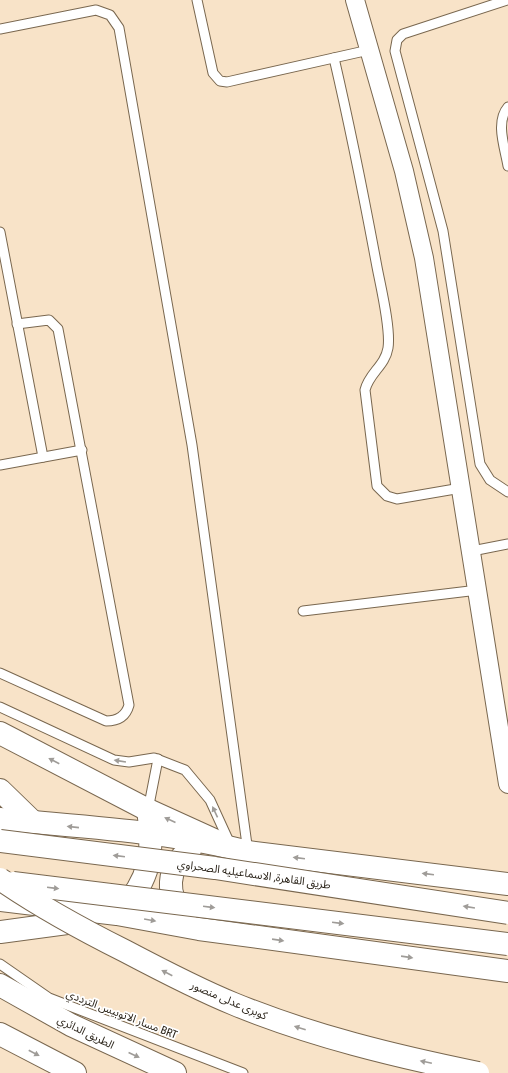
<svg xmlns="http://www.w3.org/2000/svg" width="508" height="1073" viewBox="0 0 508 1073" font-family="'Roboto Condensed','Noto Sans Arabic',sans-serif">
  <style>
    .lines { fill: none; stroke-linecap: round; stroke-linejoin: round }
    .lane-casing { stroke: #79674f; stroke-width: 11 }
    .street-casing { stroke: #79674f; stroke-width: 20 }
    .secondary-casing { stroke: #79674f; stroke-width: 24 }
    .highway-casing { stroke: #79674f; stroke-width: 24 }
    .lane { stroke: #fff; stroke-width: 9 }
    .street { stroke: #fff; stroke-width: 18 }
    .secondary { stroke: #fff; stroke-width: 22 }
    .highway { stroke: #fff; stroke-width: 22 }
    .highway-bridge-casing { stroke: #79674f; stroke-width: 24; stroke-linecap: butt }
    .highway-bridge { stroke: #fff; stroke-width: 22 }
    .oneway { fill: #9f9c98 }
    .labels { text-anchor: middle; stroke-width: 3.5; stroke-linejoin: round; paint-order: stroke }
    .street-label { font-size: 11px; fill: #2a2319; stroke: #fff }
  </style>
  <rect width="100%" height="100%" fill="#f8e3c8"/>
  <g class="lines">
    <defs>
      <g id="lane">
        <polyline points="197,0 213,73 220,81 227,82 369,50"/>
        <polyline points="507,0 403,34 397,40 395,51 443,231 480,464 490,480 508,492"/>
        <polyline points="0,29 96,10 110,15 119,28 192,445 248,852"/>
        <path d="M334 58C350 127 364 197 377 267 381 288 391 329 388 348 385 366 369 373 365 390L377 486 387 496 397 499 461 488"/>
        <path d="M508 107C495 122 505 148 508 166"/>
        <polyline points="0,232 43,457"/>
        <polyline points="0,465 82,450"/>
        <polyline points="472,551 508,544"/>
        <polyline points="303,611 478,590"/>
        <path d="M0 673 106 721C118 721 126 716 129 705L58 329 49 320 17 324"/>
        <polyline points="0,707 114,760 129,762 154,758 185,770 210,800 231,846"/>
        <polyline points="148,810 158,759"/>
        <polyline points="0,964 49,998 243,1073"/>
      </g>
      <polyline id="street" points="355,0 404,171 424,258 508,784"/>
      <polyline id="secondary" points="0,733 148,810 214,840"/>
      <g id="highway">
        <polyline points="0,790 33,822"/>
        <path d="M0 819C80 827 171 831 248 852L508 884"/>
        <polyline points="0,900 117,914 199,929 508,971"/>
        <path d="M120 911C151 880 154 851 148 810"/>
        <path d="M185 916C165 896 166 867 190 850"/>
        <polyline points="0,932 82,921"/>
        <polyline points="0,985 71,1025 175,1073"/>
        <polyline points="0,1034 75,1073"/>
      </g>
    </defs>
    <!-- lane casing -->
    <use href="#lane" class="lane-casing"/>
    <!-- street casing -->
    <use href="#street" class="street-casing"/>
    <!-- secondary casing -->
    <use href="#secondary" class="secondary-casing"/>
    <!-- highway casing -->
    <use href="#highway" class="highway-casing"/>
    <!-- lane -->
    <use href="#lane" class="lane"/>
    <!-- street -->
    <use href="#street" class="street"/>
    <!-- secondary -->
    <use href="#secondary" class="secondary"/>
    <!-- highway -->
    <use href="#highway" class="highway"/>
    <defs>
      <g id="highway-bridge">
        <polyline points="0,841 215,868 508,913"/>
        <path d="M0 879C39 906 83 930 125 951 161 970 197 989 234 1004 312 1036 395 1056 478 1073"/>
        <polyline points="13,883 508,944"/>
      </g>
    </defs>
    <!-- highway-bridge casing -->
    <use href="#highway-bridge" class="highway-bridge-casing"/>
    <!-- highway-bridge -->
    <use href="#highway-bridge" class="highway-bridge"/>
  </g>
  <!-- one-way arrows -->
  <defs><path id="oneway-solid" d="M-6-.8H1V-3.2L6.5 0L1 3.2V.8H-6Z"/></defs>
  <g class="oneway">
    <use href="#oneway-solid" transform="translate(54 761) rotate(-152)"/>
    <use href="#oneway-solid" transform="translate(120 761) rotate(-171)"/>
    <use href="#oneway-solid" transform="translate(215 812) rotate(-115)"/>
    <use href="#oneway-solid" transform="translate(170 820) rotate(-156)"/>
    <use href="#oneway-solid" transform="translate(73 827) rotate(-174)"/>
    <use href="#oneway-solid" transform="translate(119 856) rotate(-173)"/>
    <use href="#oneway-solid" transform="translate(299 858) rotate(-173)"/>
    <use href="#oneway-solid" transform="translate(428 874) rotate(-173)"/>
    <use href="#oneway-solid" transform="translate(53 888) rotate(7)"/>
    <use href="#oneway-solid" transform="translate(209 907) rotate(7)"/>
    <use href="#oneway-solid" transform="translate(469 907) rotate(-171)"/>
    <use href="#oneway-solid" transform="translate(150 920) rotate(10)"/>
    <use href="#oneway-solid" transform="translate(338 923) rotate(7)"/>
    <use href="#oneway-solid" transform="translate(278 940) rotate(8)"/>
    <use href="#oneway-solid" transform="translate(407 957) rotate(8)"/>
    <use href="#oneway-solid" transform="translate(167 973) rotate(-153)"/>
    <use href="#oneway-solid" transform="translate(300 1028) rotate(-162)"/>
    <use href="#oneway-solid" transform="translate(34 1053) rotate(28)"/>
    <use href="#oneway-solid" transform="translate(134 1055) rotate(25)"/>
    <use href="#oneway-solid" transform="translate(426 1062) rotate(-168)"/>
  </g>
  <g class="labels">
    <!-- street labels -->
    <g class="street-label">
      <text transform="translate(254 874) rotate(8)" y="4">طريق القاهرة, الاسماعيليه الصحراوي</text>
      <text transform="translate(229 1000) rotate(23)" y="4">كوبرى عدلى منصور</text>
      <text transform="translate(122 1014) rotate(21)" y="4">مسار الاتوبيس الترددي BRT</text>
      <text transform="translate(86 1032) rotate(26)" y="4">الطريق الدائري</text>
    </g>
  </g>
</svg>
